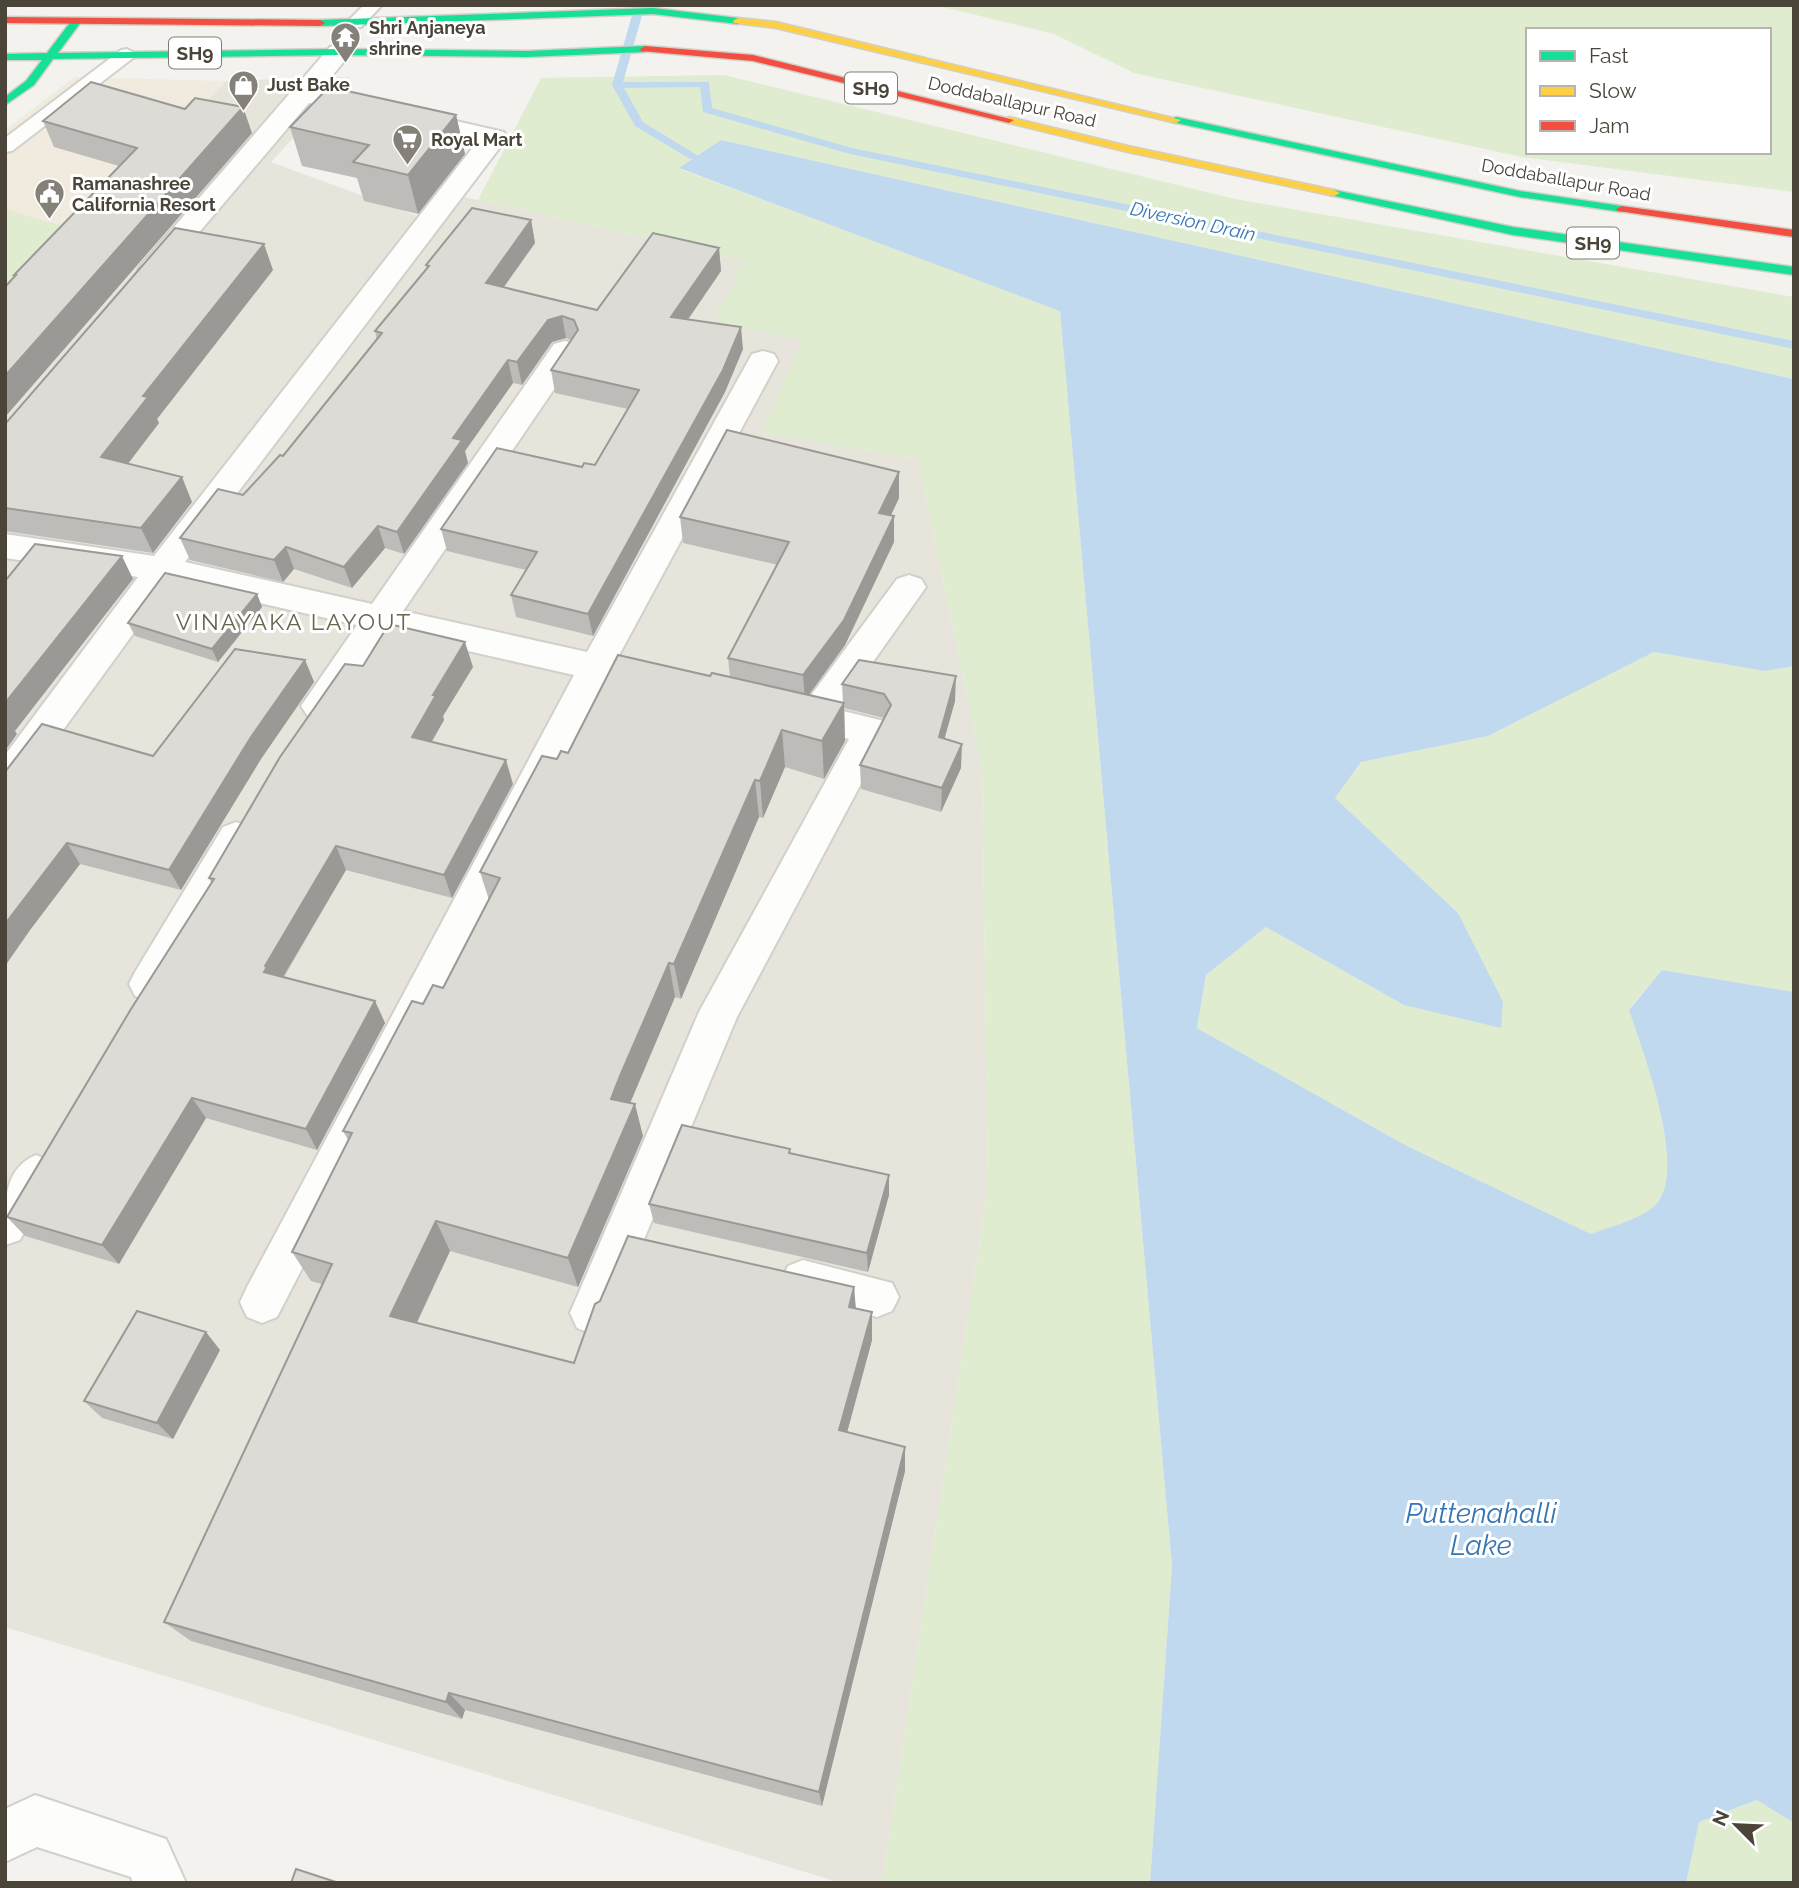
<svg xmlns="http://www.w3.org/2000/svg" width="1799" height="1888" viewBox="0 0 1799 1888" font-family="Raleway,sans-serif">
  <style>
    .residential { fill: #e7e4dc }
    .commercial { fill: #f1ebdf }
    .green { fill: #dfecd0; fill-rule: evenodd }
    .water { fill: #c1d9ef }
    .lines { fill: none; stroke-linecap: round; stroke-linejoin: round }
    .stream { fill: #c1d9ef; fill-rule: evenodd }
    .lane-casing { stroke: #d1d0cb; stroke-width: 4 }
    .street-casing { stroke: #d1d0cb; stroke-width: 4 }
    .fast-casing { stroke: #d2cfc5; stroke-width: 3 }
    .slow-casing { stroke: #d2cfc5; stroke-width: 3 }
    .jam-casing { stroke: #d2cfc5; stroke-width: 3 }
    .lane { fill: #fdfdfc; fill-rule: evenodd }
    .street { fill: #fdfdfc; fill-rule: evenodd }
    .fast { fill: #16e098; fill-rule: evenodd }
    .slow { fill: #ffcf43; fill-rule: evenodd }
    .jam { fill: #f24e42; fill-rule: evenodd }
    .wall { fill: #bebcb8 }
    .shaded-wall { fill: #9b9996 }
    .building { fill: #dddbd6; stroke: #9b9996; stroke-width: 2 }
    .labels { text-anchor: middle; stroke-width: 6; stroke-linejoin: round; paint-order: stroke }
    .far-poi-label { font-size: 18px; font-weight: bold; fill: #4a4439; stroke: #fff; text-anchor: start }
    .far-street-label { font-size: 18px; fill: #4a4439; stroke: #fff }
    .shield { fill: #fff; stroke: #807c74; stroke-width: 2 }
    .shield-label { font-size: 19px; font-weight: bold; fill: #4a4439 }
    .far-water-label { font-size: 19px; font-style: italic; fill: #3575b3; stroke: #fff }
    .neighbourhood-label { font-size: 23px; letter-spacing: 2px; fill: #6c6351; stroke: #fff }
    .near-water-label { font-size: 28px; font-style: italic; fill: #3575b3; stroke: #fff }
  </style>
  <rect width="100%" height="100%" fill="#f3f2ee"/>
  <!-- residential -->
  <polygon class="residential" points="350,77 271,162 442,225 465,197 746,261 802,340 763,433 918,459 982,768 988,1185 882,1883 841,1883 5,1627 5,312 226,81"/>
  <!-- commercial -->
  <polygon class="commercial" points="75,77 226,81 5,312 5,130"/>
  <!-- green -->
  <g class="green">
    <path d="M935 5H1794V192L1522 157 1134 73 1054 34ZM1528 30H1769V152H1528Z"/>
    <polygon points="724,75 1235,199 1794,297 1794,379 721,140 680,169 1060,310 1172,1566 1150,1883 882,1883 988,1185 982,768 918,459 762,433 802,340 714,321 745,261 478,200 541,78"/>
    <polygon points="5,209 65,227 5,287"/>
    <path d="M1654 652 1765 671 1794 666V992L1662 970 1629 1009C1642 1050 1693 1179 1651 1209 1634 1221 1609 1227 1591 1234L1407 1146 1197 1028 1206 975 1266 927 1404 1005 1458 913 1335 798 1361 762 1488 736Z"/>
    <polygon points="1758,1800 1794,1823 1794,1883 1686,1883 1698,1822"/>
  </g>
  <!-- water -->
  <path class="water" d="M721 140 1794 379V666L1765 671 1654 652 1488 736 1361 762 1335 798 1458 913 1503 1002 1501 1028 1404 1005 1266 927 1206 975 1197 1028 1407 1146 1591 1234C1609 1227 1634 1221 1651 1209 1693 1179 1642 1050 1629 1010L1662 970 1794 992V1823L1757 1800 1699 1822 1686 1883H1150L1172 1566 1060 311 679 168Z"/>
  <g class="lines">
    <!-- stream -->
    <polygon class="stream" points="635,5 645,5 623,82 709,82 712,108 852,148 1794,341 1794,349 850,154 703,112 700,87 624,88 643,122 700,157 690,159 635,126 612,85"/>
    <defs>
      <g id="lane">
        <polygon points="364,5 382,5 361,27 349,27 346,23"/>
        <polygon points="127,49 136,54 133,58 12,151 5,152 5,138 121,50"/>
      </g>
      <g id="street">
        <polygon points="339,44 348,47 352,52 320,90 504,132 507,138 185,562 372,604 554,344 565,341 576,344 580,351 403,611 587,652 752,354 763,351 774,354 778,361 617,659 673,673 678,682 673,691 661,695 605,682 277,1317 262,1323 247,1317 240,1302 247,1287 574,675 388,633 331,715 319,719 307,715 301,706 357,625 170,583 18,792 5,796 5,755 138,577 5,558 5,534 154,556 477,142 309,103 162,276 152,279 142,276 138,270 142,264 330,47"/>
        <polygon points="909,575 921,579 926,587 839,710 884,721 889,731 737,1017 607,1328 592,1334 577,1328 570,1313 699,1012 849,739 782,722 776,713 782,704 794,700 806,702 897,579"/>
        <polygon points="236,822 249,827 254,837 249,847 163,996 149,1000 135,996 129,984 135,972 223,827"/>
        <path d="M36 1155 51 1161 57 1174 20 1240 5 1245C5 1211 0 1170 36 1155Z"/>
        <polygon points="803,1260 892,1283 899,1297 892,1311 877,1317 788,1294 781,1280 788,1266"/>
        <polygon points="35,1795 166,1839 186,1883 133,1883 131,1877 37,1847 5,1862 5,1809"/>
      </g>
      <g id="fast">
        <polygon points="653,8 738,18 743,21 738,24 653,14 320,26 315,23 320,20"/>
        <polygon points="72,20 81,22 58,53 339,49 527,51 645,46 650,49 645,52 527,57 339,55 53,59 34,85 5,105 5,97 26,81 42,60 5,60 5,54 47,53"/>
        <polygon points="1176,117 1520,191 1622,206 1628,209 1622,212 1520,197 1172,122 1171,120"/>
        <polygon points="1334,190 1513,227 1794,267 1794,275 1513,235 1330,195 1328,193"/>
      </g>
      <g id="slow">
        <polygon points="738,18 776,22 1181,120 1176,123 776,28 734,23 733,21"/>
        <polygon points="1009,117 1128,146 1334,190 1340,193 1334,196 1128,152 1005,122 1004,120"/>
      </g>
      <g id="jam">
        <polygon points="5,17 320,20 325,23 320,26 5,23"/>
        <polygon points="645,46 753,55 1014,120 1009,123 753,61 641,51 640,49"/>
        <polygon points="1622,206 1794,230 1794,237 1618,211 1616,209"/>
      </g>
    </defs>
    <!-- lane casing -->
    <use href="#lane" class="lane-casing"/>
    <!-- street casing -->
    <use href="#street" class="street-casing"/>
    <!-- fast casing -->
    <use href="#fast" class="fast-casing"/>
    <!-- slow casing -->
    <use href="#slow" class="slow-casing"/>
    <!-- jam casing -->
    <use href="#jam" class="jam-casing"/>
    <!-- lane -->
    <use href="#lane" class="lane"/>
    <!-- street -->
    <use href="#street" class="street"/>
    <!-- fast -->
    <use href="#fast" class="fast"/>
    <!-- slow -->
    <use href="#slow" class="slow"/>
    <!-- jam -->
    <use href="#jam" class="jam"/>
  </g>
  <!-- wall -->
  <g class="wall">
    <polygon points="456,115 465,154 418,214 364,201 357,178 302,166 290,127"/>
    <polygon points="43,121 252,133 5,417 5,287 15,277 14,275 119,166 54,147"/>
    <polygon points="531,220 535,243 504,287 597,310 719,248 721,271 688,319 743,349 725,392 593,636 516,617 511,595 526,570 447,551 441,529 582,467 595,465 628,409 555,393 551,370 571,340 566,338 552,342 522,385 513,383 465,451 468,463 404,554 385,548 352,588 294,569 283,582 190,560 180,538 243,495 283,456 377,340 375,331 427,269 426,265"/>
    <polygon points="273,270 157,419 159,423 128,464 192,502 153,553 5,531 5,424"/>
    <polygon points="899,498 891,515 894,516 894,542 845,645 809,695 843,703 842,684 955,701 944,739 961,768 941,812 861,789 860,765 884,718 844,708 845,741 824,779 785,767 763,818 759,817 681,999 675,997 630,1103 643,1136 578,1287 450,1251 417,1323 574,1363 854,1287 856,1308 872,1312 872,1340 847,1432 905,1471 822,1806 465,1710 462,1719 191,1641 164,1622 322,1284 311,1281 292,1252 348,1140 343,1131 423,1004 443,988 489,900 480,872 557,759 710,676 730,677 728,658 778,565 683,543 680,517"/>
    <polygon points="257,594 262,607 218,662 135,636 128,623"/>
    <polygon points="305,660 314,682 261,759 181,890 80,864 30,930 5,966 5,772 153,756"/>
    <polygon points="363,666 473,667 443,716 444,720 432,742 513,784 452,898 346,870 284,977 375,1001 385,1023 317,1150 206,1118 119,1264 25,1236 7,1217 211,882 209,878"/>
    <polygon points="790,1149 790,1154 889,1195 868,1272 654,1223 649,1204"/>
    <polygon points="220,1350 173,1439 102,1418 84,1401"/>
  </g>
  <!-- shaded-wall -->
  <g class="shaded-wall">
    <polygon points="243,107 252,133 5,417 5,376"/>
    <polygon points="456,115 465,154 418,214 408,175"/>
    <polygon points="531,220 535,243 491,305 486,283"/>
    <polygon points="264,244 273,270 157,419 159,423 113,483 101,457 143,396"/>
    <polygon points="719,248 721,271 674,340 671,317"/>
    <polygon points="562,316 566,338 552,342 522,385 517,362 548,320"/>
    <polygon points="741,327 743,349 725,392 593,636 588,614"/>
    <polygon points="508,360 513,383 465,451 468,463 404,554 397,532 453,438"/>
    <polygon points="899,472 899,498 880,538 879,513"/>
    <polygon points="182,477 192,502 153,553 141,528"/>
    <polygon points="894,516 894,542 845,645 805,700 803,675"/>
    <polygon points="378,526 385,548 352,588 344,567"/>
    <polygon points="286,547 294,569 283,582 274,560"/>
    <polygon points="122,556 133,579 15,731 17,734 5,751 5,703"/>
    <polygon points="257,594 262,607 218,662 212,649"/>
    <polygon points="465,642 473,667 443,716 444,720 420,761 412,737 433,695"/>
    <polygon points="305,660 314,682 261,759 181,890 169,870 251,737"/>
    <polygon points="956,676 955,701 938,762 939,737"/>
    <polygon points="844,703 845,741 824,779 822,741"/>
    <polygon points="782,730 785,767 763,818 760,781"/>
    <polygon points="962,744 961,768 941,812 942,788"/>
    <polygon points="506,760 513,784 452,898 444,875"/>
    <polygon points="755,780 759,817 681,999 674,964"/>
    <polygon points="67,843 80,864 30,930 5,966 5,924"/>
    <polygon points="336,846 346,870 277,987 264,972 265,966"/>
    <polygon points="669,963 675,997 628,1108 611,1099 620,1076"/>
    <polygon points="375,1001 385,1023 317,1150 306,1129"/>
    <polygon points="192,1098 206,1118 119,1264 102,1245"/>
    <polygon points="635,1104 643,1136 578,1287 568,1258"/>
    <polygon points="889,1175 889,1195 868,1272 867,1253"/>
    <polygon points="436,1221 450,1251 407,1343 390,1316"/>
    <polygon points="854,1287 856,1315 849,1307"/>
    <polygon points="872,1312 872,1340 841,1455 839,1430"/>
    <polygon points="206,1332 220,1350 173,1439 157,1423"/>
    <polygon points="905,1447 905,1471 822,1806 819,1792"/>
    <polygon points="449,1693 465,1710 462,1719 446,1702"/>
  </g>
  <!-- building -->
  <g class="building">
    <polygon points="91,82 185,109 195,98 243,107 5,376 5,287 16,275 14,275 137,148 43,121"/>
    <polygon points="329,87 456,115 408,175 353,162 369,145 290,127"/>
    <polygon points="472,208 531,220 486,283 597,310 653,233 719,248 671,317 741,327 723,370 588,614 511,595 537,552 441,529 497,448 582,467 584,463 595,465 639,390 551,370 578,330 574,320 562,316 548,320 517,362 508,360 453,438 462,440 397,532 378,526 344,567 286,547 274,560 180,538 218,489 243,495 280,455 283,456 382,333 375,331 429,266 426,265"/>
    <polygon points="175,228 264,244 143,396 148,397 101,457 182,477 141,528 5,508 5,424"/>
    <polygon points="727,430 899,472 879,513 894,516 844,620 803,675 728,658 789,542 680,517"/>
    <polygon points="35,544 122,556 5,703 5,581"/>
    <polygon points="165,573 257,594 212,649 128,623"/>
    <polygon points="389,624 465,642 433,695 436,695 412,737 506,760 444,875 336,846 265,966 267,967 264,972 375,1001 306,1129 192,1098 102,1245 7,1217 131,1009 214,879 209,878 280,757 345,664 363,666"/>
    <polygon points="235,649 305,660 251,737 169,870 67,843 5,924 5,772 42,724 153,756"/>
    <polygon points="618,655 710,676 712,673 844,703 822,741 782,730 760,781 755,780 674,964 669,963 620,1076 611,1099 635,1104 568,1258 436,1221 390,1316 574,1363 595,1304 600,1301 628,1236 854,1287 849,1307 872,1312 839,1430 905,1447 819,1792 449,1693 446,1702 164,1622 332,1264 292,1252 352,1133 343,1131 412,1001 423,1004 433,985 443,988 500,878 480,872 542,756 557,759 561,751 568,753"/>
    <polygon points="859,660 956,676 939,737 962,744 942,788 860,765 891,705 884,694 842,684"/>
    <polygon points="682,1125 790,1149 789,1153 889,1175 867,1253 649,1204"/>
    <polygon points="137,1311 206,1332 157,1423 84,1401"/>
    <polygon points="296,1869 339,1883 291,1883"/>
  </g>
  <!-- icons -->
  <defs>
    <symbol id="temple-pin" viewBox="-11 -11 22 30"><path d="M0 17L-7.5 6A9.5 9.5 0 1 1 7.5 6Z" fill="#858178" stroke="#fff"/><path d="M0-6L5-2H3V0L6.5 2.5H4V6H1.5V3h-3V6H-4V2.5H-6.5L-3 0V-2H-5Z" fill="#fff"/></symbol>
    <symbol id="shop-pin" viewBox="-11 -11 22 30"><path d="M0 17L-7.5 6A9.5 9.5 0 1 1 7.5 6Z" fill="#858178" stroke="#fff"/><path d="M-5-2.5h2.3a2.7 3.5 0 0 1 5.4 0H5L5.5 6h-11ZM-1.5-2.5h3a1.5 2.3 0 0 0-3 0Z" fill="#fff"/></symbol>
    <symbol id="supermarket-pin" viewBox="-11 -11 22 30"><path d="M0 17L-7.5 6A9.5 9.5 0 1 1 7.5 6Z" fill="#858178" stroke="#fff"/><path d="M-6-5.5h2.5l.6 2H6L4.5 2H-2.5L-4.4-4H-6ZM-1.5 3.2a1.3 1.3 0 1 0 .1 0ZM3 3.2a1.3 1.3 0 1 0 .1 0Z" fill="#fff"/></symbol>
    <symbol id="civic-pin" viewBox="-11 -11 22 30"><path d="M0 17L-7.5 6A9.5 9.5 0 1 1 7.5 6Z" fill="#858178" stroke="#fff"/><path d="M-.6-6.5H3V-4.5H.6V-3L4-1V1h2V6H-6V1h2V-1L-.6-3ZM-1.2 2.5V6h2.4V2.5Z" fill="#fff"/></symbol>
  </defs>
  <g fill-rule="evenodd">
    <use href="#temple-pin" x="328" y="20" width="35" height="47"/>
    <use href="#shop-pin" x="226" y="68" width="35" height="47"/>
    <use href="#supermarket-pin" x="390" y="122" width="35" height="47"/>
    <use href="#civic-pin" x="32" y="176" width="35" height="47"/>
  </g>
  <g class="labels">
    <!-- far-poi labels -->
    <g class="far-poi-label">
      <text x="369" y="34">Shri Anjaneya<tspan x="369" dy="21">shrine</tspan></text>
      <text x="267" y="91">Just Bake</text>
      <text x="431" y="146">Royal Mart</text>
      <text x="72" y="190">Ramanashree<tspan x="72" dy="21">California Resort</tspan></text>
    </g>
    <!-- far-street labels -->
    <g class="far-street-label">
      <text transform="translate(1012 102) rotate(13)" y="6">Doddaballapur Road</text>
      <text transform="translate(1566 180) rotate(10)" y="6">Doddaballapur Road</text>
    </g>
    <!-- shield labels -->
    <g class="shield">
      <rect x="169" y="37.5" width="52" height="31" rx="5"/>
      <rect x="845" y="72.5" width="52" height="31" rx="5"/>
      <rect x="1567" y="227.5" width="52" height="31" rx="5"/>
    </g>
    <g class="shield-label">
      <text x="195" y="60">SH9</text>
      <text x="871" y="95">SH9</text>
      <text x="1593" y="250">SH9</text>
    </g>
    <!-- far-water labels -->
    <g class="far-water-label">
      <text transform="translate(1193 221) rotate(12)" y="7">Diversion Drain</text>
    </g>
    <!-- neighbourhood labels -->
    <g class="neighbourhood-label">
      <text x="294" y="630">VINAYAKA LAYOUT</text>
    </g>
    <!-- near-water labels -->
    <g class="near-water-label">
      <text x="1481" y="1523">Puttenahalli<tspan x="1481" dy="32">Lake</tspan></text>
    </g>
  </g>
  <!-- border -->
  <rect width="1799" height="1888" fill="none" stroke="#4a4439" stroke-width="14"/>
  <!-- legend -->
  <rect x="1526" y="28" width="245" height="126" fill="#ffffff" stroke="#b7b4b0" stroke-width="2"/>
  <rect x="1540" y="51" width="35" height="10" fill="#16e098" stroke="#b7b4b0" stroke-width="2"/>
  <text x="1589" y="63" font-size="21" fill="#4a4439">Fast</text>
  <rect x="1540" y="86" width="35" height="10" fill="#ffcf43" stroke="#b7b4b0" stroke-width="2"/>
  <text x="1589" y="98" font-size="21" fill="#4a4439">Slow</text>
  <rect x="1540" y="121" width="35" height="10" fill="#f24e42" stroke="#b7b4b0" stroke-width="2"/>
  <text x="1589" y="133" font-size="21" fill="#4a4439">Jam</text>
  <!-- north arrow -->
  <g transform="translate(1736 1825) rotate(294)" stroke="#ffffff" stroke-width="5" paint-order="stroke">
  <path d="M0-5L12 26L0 18L-12 26Z" fill="#4a4439"/>
  <text y="-10" font-size="19" font-weight="bold" text-anchor="middle" fill="#4a4439">N</text>
  </g>
</svg>
